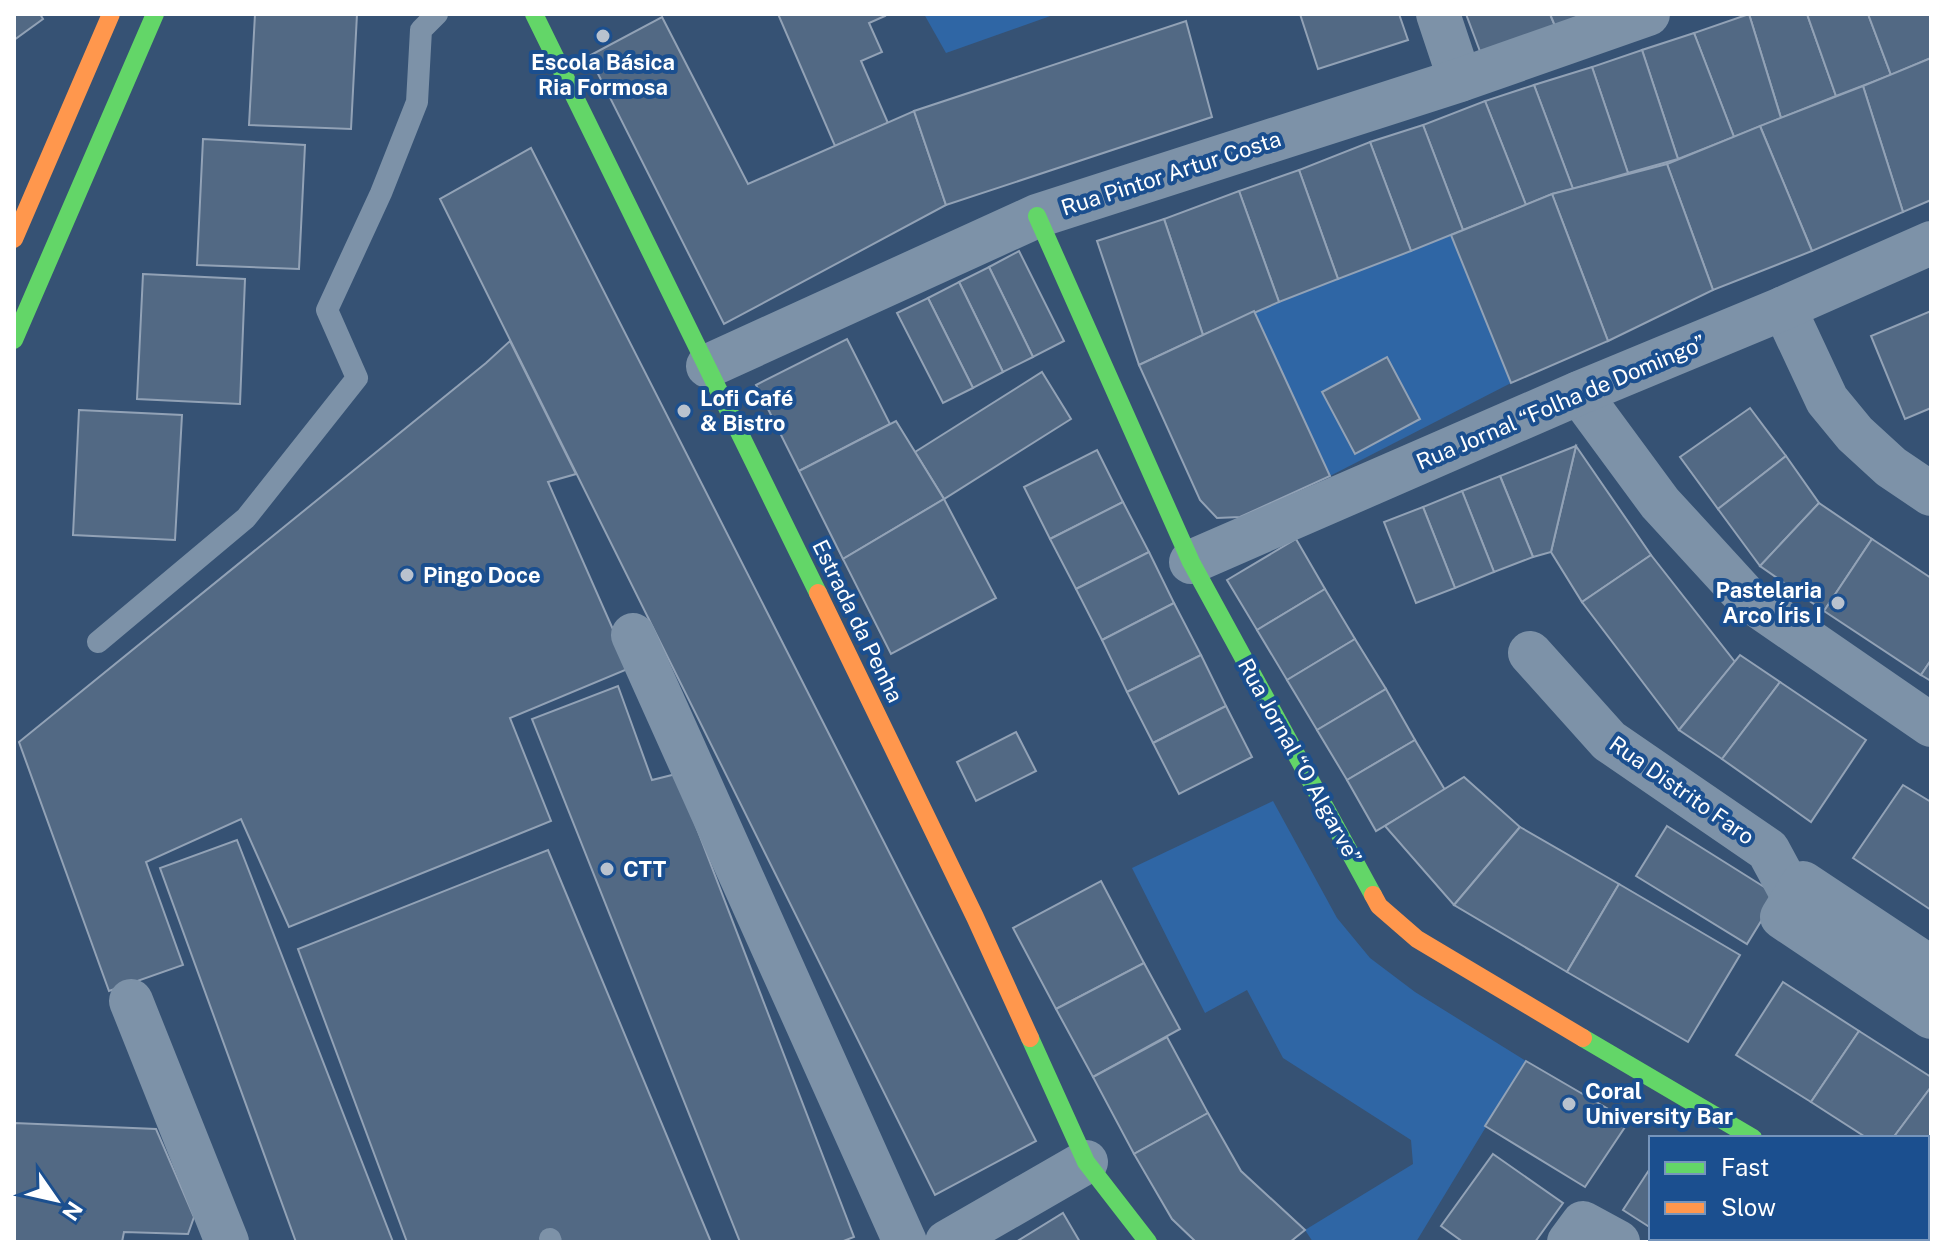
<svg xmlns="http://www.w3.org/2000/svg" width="1945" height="1256" viewBox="0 0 1945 1256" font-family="'Public Sans',sans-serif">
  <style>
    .green { fill: #2f66a5 }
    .building { fill: #526984; stroke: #92a2b6; stroke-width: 2 }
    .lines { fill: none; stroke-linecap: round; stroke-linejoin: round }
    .lane { stroke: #7d92a8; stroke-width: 22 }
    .street { stroke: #7d92a8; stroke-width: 44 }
    .fast { stroke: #63d668; stroke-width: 18 }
    .slow { stroke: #ff974d; stroke-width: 18 }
    .poi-dot { fill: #b9c2ce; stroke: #1b4f8f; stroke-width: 3 }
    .labels { text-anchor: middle; stroke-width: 8; stroke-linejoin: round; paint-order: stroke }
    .poi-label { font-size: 22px; font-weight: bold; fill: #fff; stroke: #1b4f8f; text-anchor: start }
    .street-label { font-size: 22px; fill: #fff; stroke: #1b4f8f }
  </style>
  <rect width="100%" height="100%" fill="#365274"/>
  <!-- green -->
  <g class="green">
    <polygon points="924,14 1056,14 946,53"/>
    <polygon points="1451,235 1511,383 1330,476 1254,311"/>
    <polygon points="1273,801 1337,918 1370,958 1415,992 1526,1061 1416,1242 1313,1242 1305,1230 1413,1164 1411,1140 1283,1058 1247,990 1205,1013 1132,868"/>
  </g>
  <!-- building -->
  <g class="building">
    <polygon points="14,14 40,14 43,19 14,40"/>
    <polygon points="255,14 357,14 351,129 249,125"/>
    <polygon points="778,14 884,14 885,16 869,23 882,52 861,61 888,123 835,146"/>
    <polygon points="1300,14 1399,14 1408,40 1318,69"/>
    <polygon points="1466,14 1550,14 1555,26 1481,54"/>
    <polygon points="1550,14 1585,14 1555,26"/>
    <polygon points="1749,14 1807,14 1836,96 1781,118"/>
    <polygon points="1749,14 1781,118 1734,137 1694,33"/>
    <polygon points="1807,14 1868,14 1891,75 1836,96"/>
    <polygon points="1868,14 1931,14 1931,58 1891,75"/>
    <polygon points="662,17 748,184 914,111 946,205 724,324 589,56"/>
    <polygon points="1186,21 1212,117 946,205 914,111"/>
    <polygon points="1694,33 1734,137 1678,159 1642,50"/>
    <polygon points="1642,50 1678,159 1628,173 1592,67"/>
    <polygon points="1931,58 1931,200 1903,212 1863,86"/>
    <polygon points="1592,67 1628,173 1573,189 1534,85"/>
    <polygon points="1534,85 1573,189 1552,194 1526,205 1485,101"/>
    <polygon points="1863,86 1903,212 1812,251 1760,126"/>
    <polygon points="1485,101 1526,205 1463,230 1423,125"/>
    <polygon points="1423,125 1463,230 1411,251 1370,142"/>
    <polygon points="1760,126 1812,251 1713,290 1667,164"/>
    <polygon points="203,139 305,145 299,269 197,265"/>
    <polygon points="1370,142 1411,251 1338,279 1299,170"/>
    <polygon points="531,148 1036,1141 935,1195 440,199"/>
    <polygon points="1667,164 1713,290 1608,341 1552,194"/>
    <polygon points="1299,170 1338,279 1279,302 1239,191"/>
    <polygon points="1239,191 1279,302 1203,335 1164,219"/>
    <polygon points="1552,194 1608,341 1511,383 1451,235"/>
    <polygon points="1164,219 1203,335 1139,365 1097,241"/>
    <polygon points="1019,251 1064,341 1033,357 989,267"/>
    <polygon points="989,267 1033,357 1003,372 959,282"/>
    <polygon points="143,274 245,279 240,404 137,399"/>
    <polygon points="959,282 1003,372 973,388 928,298"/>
    <polygon points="928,298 973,388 943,403 897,313"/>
    <polygon points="1254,311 1330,476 1240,517 1217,518 1200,500 1139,365"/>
    <polygon points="1931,311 1931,408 1905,419 1871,336"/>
    <polygon points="847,339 890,424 799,471 756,385"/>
    <polygon points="510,341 576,474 548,482 630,668 510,718 551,821 289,927 241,819 146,862 183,965 109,991 19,742 486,363"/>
    <polygon points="1387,357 1420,419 1355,454 1322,392"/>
    <polygon points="1042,372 1071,419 944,499 915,452"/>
    <polygon points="1750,408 1786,456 1718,509 1680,457"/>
    <polygon points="79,410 182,415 175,540 73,535"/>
    <polygon points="896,421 944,499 843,559 799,471"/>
    <polygon points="1576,446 1651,555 1582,602 1551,552"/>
    <polygon points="1576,446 1551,552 1533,557 1500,476"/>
    <polygon points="1097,450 1123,502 1050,539 1024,487"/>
    <polygon points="1786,456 1819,503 1760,566 1718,509"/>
    <polygon points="1500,476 1533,557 1494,572 1462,491"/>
    <polygon points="1462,491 1494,572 1455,588 1423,507"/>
    <polygon points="944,499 996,598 891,654 843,559"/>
    <polygon points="1123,502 1149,552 1076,589 1050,539"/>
    <polygon points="1819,503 1872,539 1824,611 1760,566"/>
    <polygon points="1423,507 1455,588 1416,603 1384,522"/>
    <polygon points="1296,539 1325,589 1257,630 1227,580"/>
    <polygon points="1872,539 1931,578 1931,660 1921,675 1824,611"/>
    <polygon points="1149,552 1174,603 1102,640 1076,589"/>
    <polygon points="1651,555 1735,662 1679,730 1582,602"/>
    <polygon points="1325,589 1355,639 1287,680 1257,630"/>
    <polygon points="1174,603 1201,655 1127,692 1102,640"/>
    <polygon points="1355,639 1386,689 1317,730 1287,680"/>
    <polygon points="1201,655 1226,706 1153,743 1127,692"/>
    <polygon points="1740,655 1780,682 1722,759 1679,730"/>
    <polygon points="1931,660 1931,681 1921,675"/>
    <polygon points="1780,682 1866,740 1811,822 1722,759"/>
    <polygon points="618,686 652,780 676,774 854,1237 841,1242 740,1242 532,719"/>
    <polygon points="1386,689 1415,740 1347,780 1317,730"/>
    <polygon points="1226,706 1252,757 1179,794 1153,743"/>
    <polygon points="1016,732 1036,771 976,801 957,762"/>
    <polygon points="1415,740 1445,790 1376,831 1347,780"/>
    <polygon points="1464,777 1520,827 1454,905 1385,826"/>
    <polygon points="1903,785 1931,802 1931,910 1853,858"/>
    <polygon points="1667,826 1777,895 1747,944 1636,876"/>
    <polygon points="1520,827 1619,884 1567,972 1454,905"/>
    <polygon points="237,840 393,1242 296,1242 160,868"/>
    <polygon points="548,850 711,1242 407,1242 298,949"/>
    <polygon points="1101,881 1144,963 1056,1009 1013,928"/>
    <polygon points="1619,884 1740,955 1688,1042 1567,972"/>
    <polygon points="1144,963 1180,1029 1093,1077 1056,1009"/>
    <polygon points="1783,982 1859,1031 1811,1102 1736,1055"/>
    <polygon points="1859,1031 1931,1077 1931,1087 1893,1138 1867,1138 1811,1102"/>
    <polygon points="1167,1037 1208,1113 1134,1154 1093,1077"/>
    <polygon points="1526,1061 1629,1121 1585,1187 1485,1126"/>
    <polygon points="1931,1087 1931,1179 1927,1176 1927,1138 1893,1138"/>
    <polygon points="1208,1113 1241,1171 1305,1230 1290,1242 1196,1242 1172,1219 1134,1154"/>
    <polygon points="14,1123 156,1129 194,1217 188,1234 124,1232 122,1242 14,1242"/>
    <polygon points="1493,1154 1563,1203 1535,1242 1463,1242 1441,1226"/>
    <polygon points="1651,1167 1651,1228 1623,1210"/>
    <polygon points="1063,1213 1080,1242 1016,1242"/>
    <polygon points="1667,1238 1738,1238 1735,1242 1673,1242"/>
    <polygon points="1738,1238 1838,1238 1835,1242 1735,1242"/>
  </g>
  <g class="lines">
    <!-- lane -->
    <g class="lane">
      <polyline points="98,642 246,518 357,378 327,310 381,193 417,102 421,30 437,14"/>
      <polyline points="550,1239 551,1242"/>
    </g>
    <!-- street -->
    <g class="street">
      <polyline points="1438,14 1460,80"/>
      <polyline points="1784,308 1827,400 1855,434 1891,467 1931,494"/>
      <polyline points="708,366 1037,216 1460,80 1648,14"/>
      <polyline points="1579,393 1660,503 1748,599 1931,725"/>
      <polyline points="1191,562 1579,393 1784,308 1931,243"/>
      <polyline points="633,635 905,1242"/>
      <polyline points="1530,653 1609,741 1768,850 1794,898"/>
      <polyline points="1931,968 1803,883 1782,917 1931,1017"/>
      <polyline points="131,1001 227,1242"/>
      <polyline points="1921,1238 1928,1242"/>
      <polyline points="947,1242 1086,1162"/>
      <polyline points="1569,1242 1583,1223 1618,1242"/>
    </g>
    <!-- fast -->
    <g class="fast">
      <polyline points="534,14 818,593"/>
      <polyline points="1037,216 1191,562 1373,895"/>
      <polyline points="14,340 155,14"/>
      <polyline points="1030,1038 1086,1162 1148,1242"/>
      <polyline points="1583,1038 1753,1138"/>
    </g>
    <!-- slow -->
    <g class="slow">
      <polyline points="14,239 111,14"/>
      <polyline points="818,593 975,917 1030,1038"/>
      <polyline points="1373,895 1379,906 1417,939 1583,1038"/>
    </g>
  </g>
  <!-- markers -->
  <g class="poi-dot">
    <circle cx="603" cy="36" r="8"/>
    <circle cx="684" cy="411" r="8"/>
    <circle cx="407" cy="575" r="8"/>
    <circle cx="1838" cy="603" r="8"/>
    <circle cx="607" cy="869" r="8"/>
    <circle cx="1569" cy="1104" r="8"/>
  </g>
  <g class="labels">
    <!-- poi labels -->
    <g class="poi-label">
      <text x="603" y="70" text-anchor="middle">Escola Básica<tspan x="603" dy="25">Ria Formosa</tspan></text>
      <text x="700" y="406">Lofi Café<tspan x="700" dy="25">&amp; Bistro</tspan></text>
      <text x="423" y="583">Pingo Doce</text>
      <text x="1822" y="598" text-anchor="end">Pastelaria<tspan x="1822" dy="25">Arco Íris I</tspan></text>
      <text x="623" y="877">CTT</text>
      <text x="1585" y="1099">Coral<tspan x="1585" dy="25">University Bar</tspan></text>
    </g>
    <!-- street labels -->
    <g class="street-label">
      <text transform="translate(1171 173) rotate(-18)" y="8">Rua Pintor Artur Costa</text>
      <text transform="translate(1561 402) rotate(-23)" y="8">Rua Jornal “Folha de Domingo”</text>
      <text transform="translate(858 621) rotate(64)" y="8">Estrada da Penha</text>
      <text transform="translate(1300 761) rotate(61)" y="8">Rua Jornal “O Algarve”</text>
      <text transform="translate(1682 790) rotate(35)" y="8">Rua Distrito Faro</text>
    </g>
  </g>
  <!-- border -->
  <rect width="1945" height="1256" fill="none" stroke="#ffffff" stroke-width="32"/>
  <!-- legend -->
  <rect x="1649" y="1136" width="280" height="104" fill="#1b4f8f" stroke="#7695bc" stroke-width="2"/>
  <rect x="1665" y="1162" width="40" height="12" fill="#63d668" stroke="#7695bc" stroke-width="2"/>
  <text x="1721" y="1176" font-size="24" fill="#ffffff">Fast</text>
  <rect x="1665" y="1202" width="40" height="12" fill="#ff974d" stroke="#7695bc" stroke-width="2"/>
  <text x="1721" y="1216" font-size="24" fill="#ffffff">Slow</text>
  <!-- north arrow -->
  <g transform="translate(56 1200) rotate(124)" stroke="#1b4f8f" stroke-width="6" paint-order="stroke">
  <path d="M0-6L14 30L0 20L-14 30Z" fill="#ffffff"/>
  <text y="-12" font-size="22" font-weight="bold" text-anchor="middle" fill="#ffffff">N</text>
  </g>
</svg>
